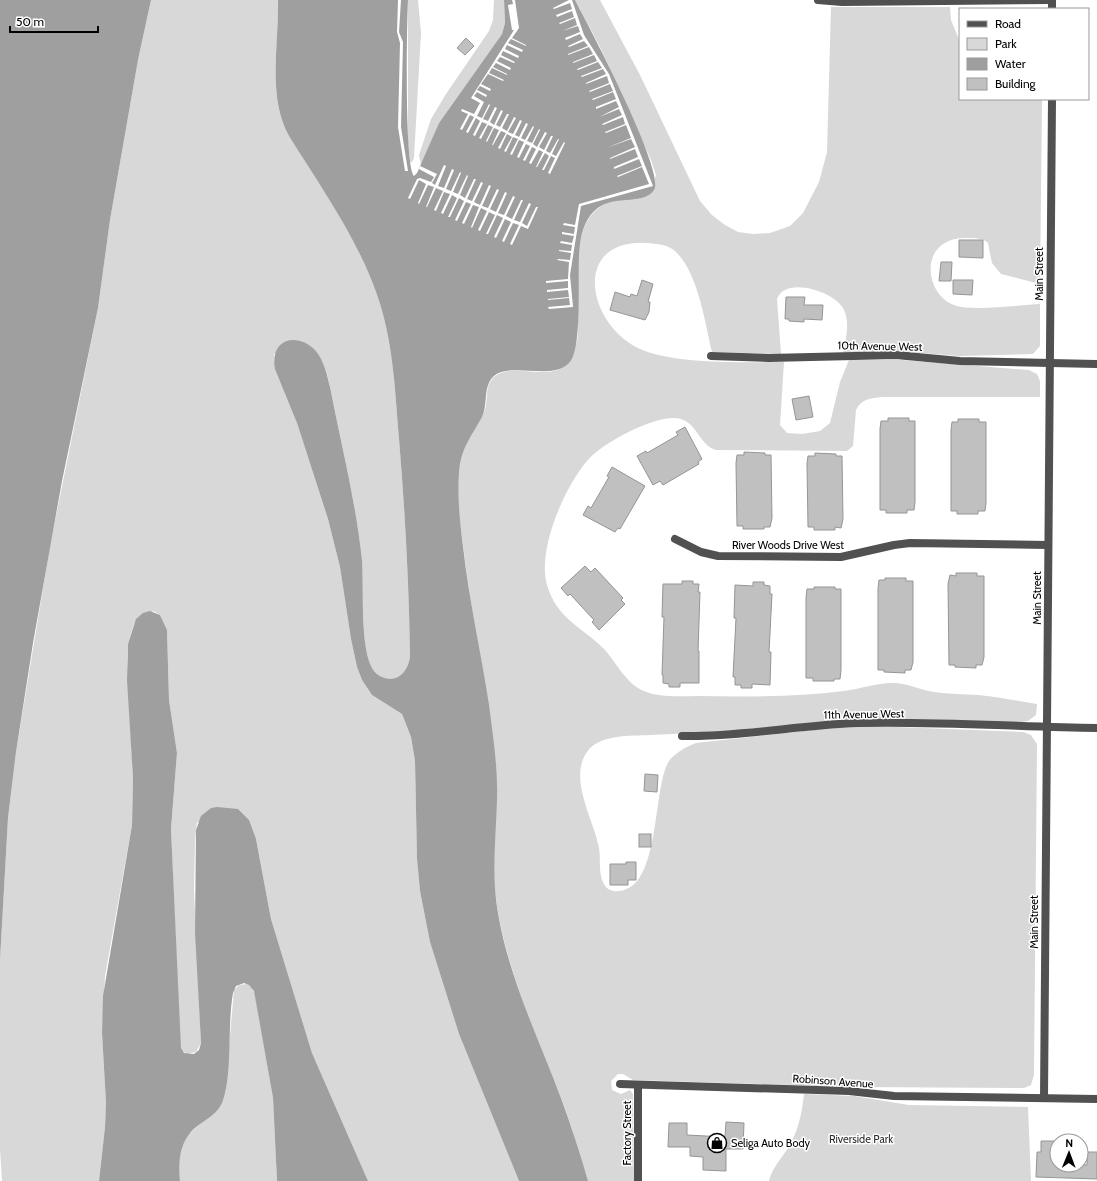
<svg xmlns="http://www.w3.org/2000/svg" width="1097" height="1181" viewBox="0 0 1097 1181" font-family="Cabin,sans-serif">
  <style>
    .green { fill: #d8d8d8 }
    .water { fill: #9f9f9f }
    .pier { fill: #fff }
    .building { fill: #c0c0c0; stroke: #959595 }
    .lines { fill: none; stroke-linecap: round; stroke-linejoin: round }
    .minor { stroke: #515151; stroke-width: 8 }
    .labels { text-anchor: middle; stroke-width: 3; stroke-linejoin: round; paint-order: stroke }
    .street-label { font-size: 11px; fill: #000; stroke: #fff }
    .park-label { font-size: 11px; fill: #2f2f2f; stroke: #fff }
    .poi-label { font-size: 11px; fill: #000; stroke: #fff; text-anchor: start }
  </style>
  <rect width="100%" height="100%" fill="#fff"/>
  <!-- green -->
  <g class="green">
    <path d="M151 0H278C279 44 267 97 289 136 320 186 356 236 376 292 393 338 395 390 399 439 405 511 409 584 410 657 409 663 407 668 403 673 393 684 376 678 371 666 360 642 364 589 362 560 356 502 341 444 330 387 327 373 323 357 311 347L274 354V361L297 423 328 519 340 567 351 639 357 667 362 680 372 695 402 714 411 737 415 761 417 859 420 891 430 942 459 1034 519 1181H368L312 1053 271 919 256 839 197 822 195 840 194 890 201 1043 196 1052 187 1054 182 1051 180 1044 171 829 177 753 169 700 167 630 160 615 153 611 134 624 128 644 127 661 133 778 132 825 105 976 102 1033 106 1103 105 1127 99 1181H2L0 1149V960L8 818 16 752 50 546 98 308 110 220 138 60Z"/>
    <polygon points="408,0 418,0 421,33 414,158 412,162 410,162 408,143"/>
    <polygon points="494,0 504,0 505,23 502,34 439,123 421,165 419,155 431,119 446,94 489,31 493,20"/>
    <path d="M575 0H600L640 75 700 201 712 215 725 225 738 232 753 234 770 233 790 226 803 213 819 182 827 152 831 7H950L951 20 960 42V99H1042L1040 284 1001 274 992 263 988 243C983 238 975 238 968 238 916 236 924 298 957 306 975 311 1020 305 1040 304V346L1033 354 959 356 897 351 843 352C846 339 850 323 844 310 837 292 785 275 777 299L781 354 712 352C705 323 698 272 675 251 667 244 657 244 647 243 571 239 587 323 638 348 673 365 744 362 784 362L780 425 787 433 802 434 820 431 830 423 840 382 849 360H902L1029 370 1037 374 1040 381V397H882C871 398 861 399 856 410L853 446 847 451 716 450C698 445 697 419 675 418 651 417 602 443 587 461 564 488 537 550 547 585 557 619 582 627 604 649 617 663 626 684 644 691 660 698 680 696 698 696 746 697 796 697 844 691 860 689 876 683 893 683 908 683 919 690 934 692 949 694 964 694 979 695 999 697 1018 701 1037 704L1036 715 1028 721 1021 722 955 721 650 735C631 736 599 734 587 752 568 779 594 820 599 848 601 860 598 874 604 884 607 890 613 892 619 891 661 888 652 788 669 761 676 752 686 747 696 743L822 729 871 726 1023 732 1031 735 1037 744 1034 1075 1031 1085 1024 1088 854 1087 633 1080 623 1074H618L611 1081 612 1090 621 1094 630 1090 633 1094 634 1181H588C579 1152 571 1123 560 1095 539 1043 516 991 503 936 497 910 493 884 493 858 493 826 499 794 495 762 489 689 471 617 463 544 459 514 453 479 463 449 468 435 480 424 485 410 488 399 485 386 493 378 509 361 548 381 564 366 569 363 573 352 575 347 579 338 578 328 578 319 577 288 570 227 600 207 614 197 633 200 649 195L656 175 651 160 599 45Z"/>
    <polygon points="247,984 251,986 255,994 273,1098 277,1181 180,1181 179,1161 182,1145 186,1137 199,1125 227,1070 234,990 239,985"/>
    <path d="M804 1094 854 1096 909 1105 1028 1107 1031 1181H769C772 1168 781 1159 788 1148 798 1132 802 1113 804 1094Z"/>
  </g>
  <!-- water -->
  <g class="water">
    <polygon points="0,0 151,0 138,60 110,220 98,308 62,481 33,643 16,752 8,818 0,960"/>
    <path d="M278 0H408C407 22 404 166 414 176L417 173 439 123 502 34 505 23 504 0H575C588 25 666 172 654 190 639 212 590 180 580 244 576 268 584 348 569 363 550 382 508 360 492 378 483 389 488 405 482 417 471 437 461 448 459 472 457 496 460 522 463 546 469 600 481 652 489 705 493 736 498 768 497 799 496 839 491 874 498 913 509 978 538 1037 561 1098 571 1125 580 1153 588 1181H519L459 1034 430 942 420 891 417 859 415 761 411 737 402 714 372 695 362 680 357 667 351 639 340 567 328 519 297 423 275 369C269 338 298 332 315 350 324 360 327 375 330 387 341 444 356 502 362 560 364 589 360 641 371 666 376 678 393 684 403 673 407 668 409 663 410 657 409 584 405 511 399 439 395 390 393 338 376 292 356 236 320 186 289 136 267 97 279 44 278 0Z"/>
    <path d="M150 611 160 615 167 630 169 700 177 753 171 829 181 1048 184 1053 194 1054 199 1050 201 1043 195 932 196 830 201 816 211 808 217 807 238 809 249 820 256 839 271 919 312 1053 368 1181H277L273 1098 254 991 249 985 244 983 236 986 233 993C227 1026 233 1075 222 1103 217 1113 209 1118 200 1124 180 1138 178 1158 180 1181H99L105 1127 106 1103 102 1033 103 996 132 825 133 778 127 680 128 644 136 619 143 613Z"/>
  </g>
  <!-- pier -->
  <g class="pier">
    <polygon points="398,0 401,0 399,32 403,42 401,127 408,171 405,171 398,127 400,43 397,32"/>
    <polygon points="512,0 515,0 519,28 512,38 526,45 526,46 511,39 508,43 523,50 522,52 507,45 505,49 519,56 518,58 503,51 501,55 515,62 514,63 500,57 497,61 511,68 510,70 496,63 493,67 507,74 507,75 492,68 489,73 504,80 503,81 488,74 481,84 491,89 490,91 480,86 477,90 487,95 486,97 477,92 474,96 484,102 477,116 482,118 489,104 490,105 483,119 488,121 495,107 497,108 490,122 494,125 501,110 503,111 496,125 500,127 507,114 509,114 502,128 507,131 514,117 516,118 508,132 513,134 520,120 522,121 515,135 519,137 526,123 528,124 521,138 525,140 533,126 534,127 527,141 532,143 539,129 540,130 533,144 537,147 545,132 547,133 539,147 544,150 551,136 553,136 546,151 550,153 558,139 559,139 552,154 556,156 564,142 565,143 550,174 548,173 555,158 551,156 544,170 542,170 549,156 545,153 537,167 536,167 543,152 539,150 531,164 529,163 536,149 532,147 525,161 523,160 530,146 526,144 519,158 517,157 524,142 519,140 512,155 510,154 518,139 513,137 506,152 504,151 512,137 507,134 500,149 498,148 506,133 501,131 493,145 492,145 499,130 494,128 487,142 486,141 493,127 488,125 481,139 479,138 487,124 482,122 475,136 473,135 480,121 476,118 468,133 466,132 474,117 470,115 462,130 460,129 468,114 461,111 462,109 474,114 480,103 471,98 514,30 512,30 508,5 513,4"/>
    <polygon points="569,0 572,0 584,35 609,74 653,186 581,206 570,275 573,307 549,309 548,307 570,305 569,298 548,300 548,299 569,297 568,290 547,292 547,290 568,288 568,281 546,283 546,281 568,279 569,262 557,260 558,259 570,260 571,253 559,251 559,250 571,251 572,245 560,243 561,241 572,243 574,236 562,234 562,232 574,234 575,227 563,225 564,223 575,225 579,204 649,184 642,167 618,177 617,176 642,166 639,159 614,169 614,167 638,157 635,149 610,159 610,158 635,147 631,139 606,148 631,138 626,125 606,133 605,132 625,124 623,117 603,125 602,124 622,115 619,109 599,117 619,107 616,101 596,109 596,107 616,99 613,92 593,100 592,99 613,91 610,84 590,92 589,91 609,83 607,76 586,84 586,83 606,74 603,69 582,77 581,76 602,68 598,62 578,70 577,69 597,61 594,55 573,63 573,62 593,54 589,47 568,55 568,54 588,46 584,41 569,47 568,46 583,39 580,34 566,40 565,38 580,32 578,26 562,31 577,25 575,18 560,24 559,23 574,17 572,11 557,17 556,15 572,9 570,3 554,9 553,8"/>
    <polygon points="444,165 446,166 438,186 444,188 452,169 454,170 446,189 451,191 460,172 461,173 453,192 458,194 467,175 468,176 460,195 465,198 474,179 476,179 467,199 472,201 481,182 483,183 474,202 480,205 489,185 491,186 482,206 488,208 497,189 499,190 490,209 496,212 505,192 507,193 498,213 504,215 513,196 515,197 506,216 512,219 521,200 523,200 514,220 520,222 529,203 531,204 522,223 527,226 536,207 538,207 528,229 521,226 512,245 510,244 519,225 513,223 504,242 502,241 511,222 505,219 496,238 494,237 503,218 497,215 488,234 486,234 495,215 489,212 480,231 478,230 487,211 481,208 472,228 471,227 479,207 473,205 464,224 462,223 471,204 466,202 457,221 455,220 464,201 459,198 450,217 448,217 457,198 452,195 443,214 441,213 450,194 444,192 436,211 434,210 443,191 436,188 427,207 426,207 434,187 428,185 419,204 418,203 426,184 419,180 410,199 408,198 417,179 420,178 431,182 434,177 419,169 420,166 437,174 432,183 435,185"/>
  </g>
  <!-- building -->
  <g class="building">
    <polygon points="466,38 474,46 465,55 457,48"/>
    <polygon points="959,240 983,240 983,258 959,257"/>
    <polygon points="941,262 952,262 951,281 939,281"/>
    <polygon points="642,280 653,284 648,302 650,302 649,312 645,320 610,310 615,292 630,297 631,294 637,296"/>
    <polygon points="953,280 973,280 972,295 953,294"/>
    <polygon points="786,297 805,297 804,305 823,305 822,320 804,319 804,322 789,321 789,319 785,319"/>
    <polygon points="809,396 813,417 796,420 792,399"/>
    <polygon points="888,418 909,418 909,421 915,421 915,502 914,510 907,510 907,513 886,513 886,510 880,510 880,429 881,421 888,421"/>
    <polygon points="958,419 979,419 979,422 986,422 986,503 985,511 978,511 978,514 957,514 957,511 951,511 951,430 952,422 958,422"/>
    <polygon points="685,427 702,459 698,462 699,464 663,485 660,481 653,485 637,456 646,451 647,453 678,435 676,432"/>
    <polygon points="744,452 765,453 765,455 771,455 772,518 770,527 764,527 764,529 743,529 743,526 737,526 736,463 737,455 744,455"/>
    <polygon points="815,453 836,454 836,456 842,456 843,519 841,528 835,527 835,530 814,530 814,527 808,527 807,464 808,456 815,456"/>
    <polygon points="612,467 645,486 620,529 618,528 615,532 583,515 588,506 591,508 609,477 607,476"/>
    <polygon points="585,566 591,572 595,568 623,598 621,600 625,604 599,630 592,622 594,620 570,594 568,596 561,588"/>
    <polygon points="956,573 977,573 977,576 984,576 984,657 982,665 976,665 976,668 955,667 955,665 949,665 948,584 950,575 956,576"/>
    <polygon points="885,578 906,578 906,581 913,581 913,662 911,670 905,670 905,673 884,672 884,670 878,670 878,589 879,580 885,580"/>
    <polygon points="682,581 693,581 693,584 699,584 698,592 700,592 698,651 699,651 699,683 680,683 680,687 669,687 669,684 663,683 663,675 662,675 664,617 662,617 663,584 682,584"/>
    <polygon points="753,582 764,582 764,585 770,586 770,594 772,594 769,652 771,652 770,685 752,684 752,688 741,688 741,685 735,685 735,677 733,677 736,618 734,618 735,585 753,586"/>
    <polygon points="814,587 835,587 835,589 841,589 841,670 840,679 834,679 834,681 813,681 813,678 806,678 806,598 807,589 814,589"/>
    <polygon points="645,774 658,775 657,792 644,791"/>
    <rect x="639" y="834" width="12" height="13"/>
    <polygon points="626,862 636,862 636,880 628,880 628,885 610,885 610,864 626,864"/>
    <polygon points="726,1122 744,1123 743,1149 726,1149 726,1171 703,1170 703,1157 690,1156 690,1147 668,1147 669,1123 687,1123 687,1135 725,1137"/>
    <polygon points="1041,1141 1057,1141 1057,1165 1087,1165 1087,1152 1097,1152 1097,1179 1036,1177 1037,1152 1041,1152"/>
  </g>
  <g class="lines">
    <!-- minor -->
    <g class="minor">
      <polyline points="818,0 842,2 1049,0"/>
      <polyline points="1052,9 1052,0"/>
      <polyline points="711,356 769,358 896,355 960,361 1097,364"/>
      <polyline points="675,539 701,552 718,556 841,557 894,545 910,543 1048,545"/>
      <path d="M682 736C741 737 799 725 858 723 937 721 1017 727 1097 728"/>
      <polyline points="620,1084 849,1091 894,1096 1097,1099"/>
      <polyline points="638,1085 638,1181"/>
      <polyline points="1044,1098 1052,99"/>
    </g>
  </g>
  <!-- icons -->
  <defs>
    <symbol id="shop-ring" viewBox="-11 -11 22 22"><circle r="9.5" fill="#fff" stroke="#000" stroke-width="1.5"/><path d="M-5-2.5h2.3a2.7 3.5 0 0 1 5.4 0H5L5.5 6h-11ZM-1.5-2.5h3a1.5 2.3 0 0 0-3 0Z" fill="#000"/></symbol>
  </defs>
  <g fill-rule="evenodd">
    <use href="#shop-ring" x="706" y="1132" width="22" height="22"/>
  </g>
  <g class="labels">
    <!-- street labels -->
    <g class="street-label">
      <text transform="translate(1039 274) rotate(-90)" y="4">Main Street</text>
      <text transform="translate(880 346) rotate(1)" y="4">10th Avenue West</text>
      <text x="788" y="549">River Woods Drive West</text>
      <text transform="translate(1037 598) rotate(-90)" y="4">Main Street</text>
      <text transform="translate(864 714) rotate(-1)" y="4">11th Avenue West</text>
      <text transform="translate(1034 922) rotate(-90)" y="4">Main Street</text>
      <text transform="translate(833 1081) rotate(4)" y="4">Robinson Avenue</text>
      <text transform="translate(627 1133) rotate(-90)" y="4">Factory Street</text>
    </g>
    <!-- park labels -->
    <g class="park-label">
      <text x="861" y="1143">Riverside Park</text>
    </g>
    <!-- poi labels -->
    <g class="poi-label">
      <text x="731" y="1147">Seliga Auto Body</text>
    </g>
  </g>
  <!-- legend -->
  <rect x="959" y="8" width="130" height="92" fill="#ffffff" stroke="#999999"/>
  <rect x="967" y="21" width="20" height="6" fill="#515151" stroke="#999999"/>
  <text x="995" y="28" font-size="12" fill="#000000">Road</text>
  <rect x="967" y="38" width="20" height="12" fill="#d8d8d8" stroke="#999999"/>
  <text x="995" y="48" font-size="12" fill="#000000">Park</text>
  <rect x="967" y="58" width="20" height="12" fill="#9f9f9f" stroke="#999999"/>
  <text x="995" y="68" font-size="12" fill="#000000">Water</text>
  <rect x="967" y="78" width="20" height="12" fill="#c0c0c0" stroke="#999999"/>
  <text x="995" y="88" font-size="12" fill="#000000">Building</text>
  <!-- north arrow -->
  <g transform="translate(1069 1153) rotate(1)"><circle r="19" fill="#ffffff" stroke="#999999"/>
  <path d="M0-3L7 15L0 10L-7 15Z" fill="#000000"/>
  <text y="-6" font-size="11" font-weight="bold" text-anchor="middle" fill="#000000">N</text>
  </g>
  <!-- scale -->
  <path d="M10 26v6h88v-6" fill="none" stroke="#000000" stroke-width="2"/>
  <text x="16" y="26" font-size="12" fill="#000000" stroke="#ffffff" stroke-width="3" paint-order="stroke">50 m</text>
</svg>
